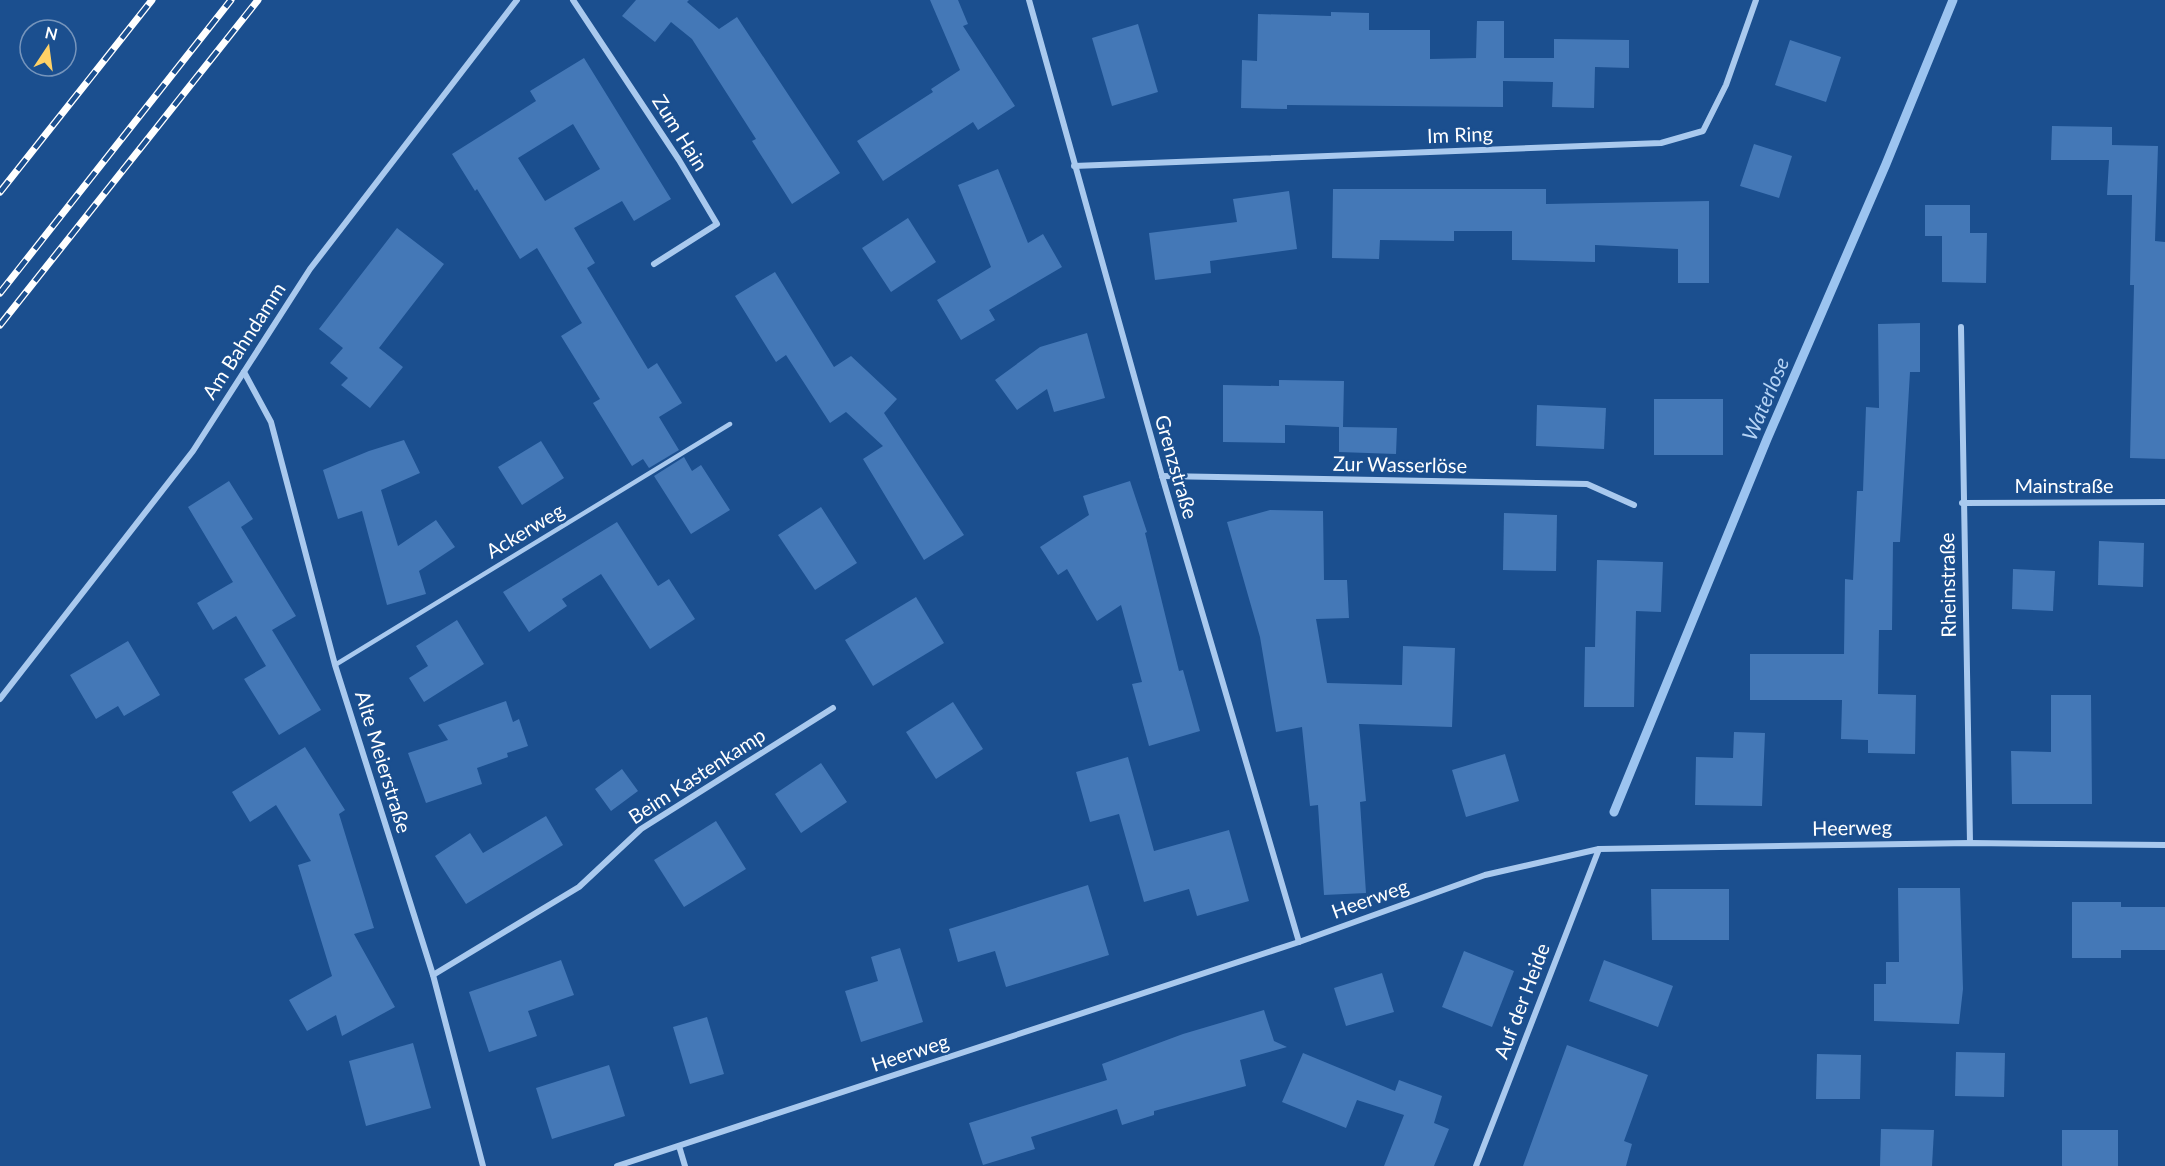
<svg xmlns="http://www.w3.org/2000/svg" width="2165" height="1166" viewBox="0 0 2165 1166" font-family="Lato,sans-serif">
  <style>
    .lines { fill: none; stroke-linecap: round; stroke-linejoin: round }
    .stream { stroke: #9cc4f0; stroke-width: 9 }
    .building { fill: #4478b7; fill-rule: evenodd }
    .service { stroke: #a9c9ee; stroke-width: 4.5 }
    .minor { stroke: #a9c9ee; stroke-width: 6 }
    .rail-casing { stroke: #fff; stroke-width: 7 }
    .rail { stroke: #1b4f8f; stroke-width: 4.5; stroke-dasharray: 14; stroke-linecap: butt }
    .labels { text-anchor: middle; stroke-width: 5; stroke-linejoin: round; paint-order: stroke }
    .street-label { font-size: 20px; fill: #fff; stroke: #1b4f8f }
    .water-label { font-size: 21px; font-style: italic; fill: #b5d3f5; stroke: #1b4f8f }
  </style>
  <rect width="100%" height="100%" fill="#1b4f8f"/>
  <g class="lines">
    <!-- stream -->
    <polyline class="stream" points="1614,812 1767,439 1886,164 1953,0"/>
  </g>
  <!-- building -->
  <g class="building">
    <polygon points="636,0 689,0 687,2 719,29 737,17 840,173 792,204 752,141 756,139 692,39 671,22 655,42 622,16"/>
    <polygon points="930,0 958,0 968,24 963,26 1015,106 978,130 973,122 883,181 857,141 933,92 931,89 960,70"/>
    <polygon points="1331,12 1369,13 1369,30 1430,30 1430,59 1476,58 1477,21 1504,21 1504,58 1554,58 1554,39 1629,40 1629,68 1595,67 1594,108 1552,107 1553,82 1503,81 1503,107 1287,105 1287,109 1241,108 1242,60 1257,61 1258,14 1331,16"/>
    <polygon points="1138,24 1158,92 1112,106 1092,38"/>
    <polygon points="1790,40 1841,57 1826,102 1775,85"/>
    <path d="M584 58 671 199 634 221 622 201 574 228 595 263 587 268 648 369 657 363 682 403 659 417 679 450 649 468 643 459 632 466 593 403 600 399 561 336 582 323 537 248 520 259 477 189 475 191 452 154 536 101 530 91ZM573 124 600 169 545 201 518 158Z"/>
    <polygon points="2052,126 2112,127 2112,145 2158,146 2155,241 2165,242 2165,459 2130,458 2134,285 2130,285 2132,195 2107,195 2109,160 2051,160"/>
    <polygon points="1754,144 1792,156 1779,198 1740,186"/>
    <polygon points="998,169 1028,243 1043,234 1062,267 989,310 995,320 961,340 937,300 991,267 958,185"/>
    <polygon points="1333,189 1546,189 1546,204 1709,201 1709,283 1678,283 1678,249 1595,245 1595,262 1512,260 1512,231 1454,231 1454,241 1380,240 1379,259 1332,258"/>
    <polygon points="1289,191 1297,249 1210,261 1211,273 1155,280 1149,233 1237,222 1233,199"/>
    <polygon points="1925,205 1970,205 1970,233 1987,233 1986,283 1942,282 1942,236 1925,236"/>
    <polygon points="908,218 936,262 891,292 862,248"/>
    <polygon points="397,228 444,264 379,348 403,367 370,408 341,385 348,378 330,363 343,348 319,329"/>
    <polygon points="775,272 834,367 851,356 897,399 884,413 964,535 924,560 863,459 883,446 846,412 830,423 786,355 776,362 735,296"/>
    <polygon points="1920,323 1920,372 1910,372 1900,542 1893,542 1892,630 1879,630 1878,694 1916,695 1915,754 1868,753 1868,740 1841,739 1842,700 1750,700 1750,654 1844,654 1845,579 1853,580 1857,491 1863,491 1866,407 1879,408 1878,324"/>
    <polygon points="1087,333 1105,398 1054,412 1047,389 1017,410 995,380 1040,347"/>
    <polygon points="1279,380 1344,381 1343,427 1397,428 1396,454 1339,452 1339,427 1285,425 1285,443 1223,442 1223,385 1279,386"/>
    <rect x="1654" y="399" width="69" height="56"/>
    <polygon points="1537,405 1606,408 1604,449 1536,446"/>
    <polygon points="404,440 420,473 381,490 398,546 436,520 455,547 419,571 426,594 387,605 362,511 338,519 323,470 369,451"/>
    <polygon points="541,441 564,478 522,505 498,467"/>
    <polygon points="684,457 692,471 701,465 730,510 691,534 654,476"/>
    <polygon points="229,481 253,519 241,527 296,616 272,630 321,710 279,735 244,679 266,666 236,616 213,630 197,603 233,582 188,507"/>
    <polygon points="1130,481 1147,532 1145,533 1179,671 1183,670 1200,731 1149,746 1132,684 1142,682 1121,605 1097,621 1067,569 1058,575 1040,547 1089,515 1083,496"/>
    <polygon points="821,507 857,563 815,590 778,535"/>
    <polygon points="1270,510 1323,511 1324,580 1347,580 1349,618 1316,619 1327,683 1402,685 1403,646 1455,648 1452,727 1359,724 1366,801 1360,802 1366,893 1324,895 1318,805 1310,806 1302,727 1276,732 1260,637 1227,522"/>
    <polygon points="1504,513 1557,515 1556,571 1503,570"/>
    <polygon points="617,522 658,586 669,579 695,619 650,649 601,574 562,599 567,606 529,632 503,592"/>
    <polygon points="2099,541 2144,543 2143,587 2098,585"/>
    <polygon points="1597,560 1663,562 1661,612 1636,611 1634,707 1584,707 1585,647 1595,647"/>
    <polygon points="2013,569 2055,571 2053,611 2012,609"/>
    <polygon points="916,597 944,643 873,686 845,640"/>
    <polygon points="457,620 484,664 424,702 409,678 428,666 416,646"/>
    <polygon points="128,641 160,695 124,716 118,706 96,719 70,675"/>
    <polygon points="2051,695 2091,695 2092,804 2012,804 2011,751 2051,752"/>
    <polygon points="506,701 513,722 519,719 528,746 507,753 508,757 477,768 482,784 426,803 408,753 448,740 438,725"/>
    <polygon points="953,702 983,749 936,779 906,732"/>
    <polygon points="1734,732 1765,733 1762,806 1695,805 1696,757 1733,758"/>
    <polygon points="305,747 345,810 339,814 374,928 354,934 395,1007 342,1036 336,1015 307,1031 289,1000 332,976 298,865 311,861 276,805 250,822 232,792"/>
    <polygon points="1505,754 1519,801 1466,817 1452,770"/>
    <polygon points="1128,757 1154,851 1229,830 1249,901 1197,916 1189,889 1144,902 1119,814 1090,822 1076,772"/>
    <polygon points="821,763 847,802 801,833 775,794"/>
    <polygon points="622,769 638,791 611,811 595,789"/>
    <polygon points="546,816 563,845 466,904 435,856 470,833 483,853"/>
    <polygon points="716,821 746,869 684,907 654,860"/>
    <polygon points="1088,885 1109,955 1006,987 995,951 958,962 949,929"/>
    <polygon points="1898,888 1960,888 1963,989 1959,1024 1874,1021 1874,984 1886,984 1886,962 1899,962"/>
    <polygon points="1651,889 1729,889 1729,940 1652,940"/>
    <polygon points="2072,902 2121,902 2121,907 2165,907 2165,950 2121,950 2121,958 2072,958"/>
    <polygon points="900,948 923,1022 861,1042 845,991 878,981 871,957"/>
    <polygon points="1464,951 1514,971 1492,1027 1442,1007"/>
    <polygon points="561,960 574,995 528,1011 537,1036 489,1052 469,992"/>
    <polygon points="1604,960 1673,986 1658,1027 1589,1001"/>
    <polygon points="1382,973 1394,1012 1346,1026 1334,988"/>
    <polygon points="1264,1010 1274,1041 1287,1047 1240,1060 1246,1086 1154,1111 1154,1115 1122,1125 1117,1109 1031,1137 1035,1149 983,1165 969,1123 1107,1080 1102,1064 1183,1034"/>
    <polygon points="707,1017 724,1074 690,1084 673,1027"/>
    <polygon points="413,1043 431,1108 366,1126 349,1061"/>
    <polygon points="1567,1045 1648,1075 1624,1141 1632,1144 1626,1166 1523,1166"/>
    <polygon points="1956,1052 2005,1053 2004,1097 1955,1096"/>
    <polygon points="1303,1053 1395,1091 1399,1080 1442,1096 1434,1123 1449,1129 1434,1166 1384,1166 1404,1115 1357,1100 1346,1128 1282,1102"/>
    <polygon points="1817,1054 1861,1055 1860,1099 1816,1099"/>
    <polygon points="609,1065 625,1116 552,1139 536,1088"/>
    <polygon points="1881,1129 1934,1130 1932,1166 1880,1166"/>
    <rect x="2062" y="1130" width="56" height="36"/>
  </g>
  <g class="lines">
    <!-- service -->
    <polyline class="service" points="335,665 730,424"/>
    <!-- minor -->
    <g class="minor">
      <polyline points="573,0 679,160 717,224 654,264"/>
      <polyline points="1029,0 1162,476 1299,942"/>
      <polyline points="1074,166 1661,143 1703,131 1726,85 1756,0"/>
      <polyline points="1961,327 1970,843"/>
      <polyline points="244,372 271,422 335,665 433,975 483,1166"/>
      <polyline points="1162,476 1587,484 1634,505"/>
      <polyline points="1962,503 2165,502"/>
      <polyline points="0,699 193,451 310,269 517,0"/>
      <polyline points="433,975 579,887 641,829 833,708"/>
      <polyline points="679,1146 685,1166"/>
      <polyline points="617,1166 1299,942 1485,875 1599,849 1970,843 2165,845"/>
      <polyline points="1476,1166 1599,849"/>
    </g>
    <defs>
      <g id="rail">
        <polyline points="0,192 152,0"/>
        <polyline points="0,293 231,0"/>
        <polyline points="0,325 258,0"/>
      </g>
    </defs>
    <!-- rail casing -->
    <use href="#rail" class="rail-casing"/>
    <!-- rail -->
    <use href="#rail" class="rail"/>
  </g>
  <g class="labels">
    <!-- street labels -->
    <g class="street-label">
      <text transform="translate(680 133) rotate(58)" y="7">Zum Hain</text>
      <text transform="translate(1460 135) rotate(-2)" y="7">Im Ring</text>
      <text transform="translate(244 341) rotate(-57)" y="7">Am Bahndamm</text>
      <text transform="translate(1400 465) rotate(1)" y="7">Zur Wasserlöse</text>
      <text transform="translate(1176 467) rotate(74)" y="7">Grenzstraße</text>
      <text x="2064" y="493">Mainstraße</text>
      <text transform="translate(525 531) rotate(-31)" y="7">Ackerweg</text>
      <text transform="translate(1948 585) rotate(-91)" y="7">Rheinstraße</text>
      <text transform="translate(383 762) rotate(73)" y="7">Alte Meierstraße</text>
      <text transform="translate(697 776) rotate(-33)" y="7">Beim Kastenkamp</text>
      <text transform="translate(1852 828) rotate(-1)" y="7">Heerweg</text>
      <text transform="translate(1370 899) rotate(-20)" y="7">Heerweg</text>
      <text transform="translate(1522 1001) rotate(-69)" y="7">Auf der Heide</text>
      <text transform="translate(910 1053) rotate(-18)" y="7">Heerweg</text>
    </g>
    <!-- water labels -->
    <g class="water-label">
      <text transform="translate(1766 399) rotate(-67)" y="7">Waterlose</text>
    </g>
  </g>
  <!-- north arrow -->
  <g transform="translate(48 48) rotate(13)"><circle r="28" fill="#1b4f8f" stroke="#7695bc" stroke-width="1.5"/>
  <path d="M0-4.5L10 22L0 15L-10 22Z" fill="#ffd166"/>
  <text y="-9" font-size="16" font-weight="bold" text-anchor="middle" fill="#ffffff">N</text>
  </g>
</svg>
